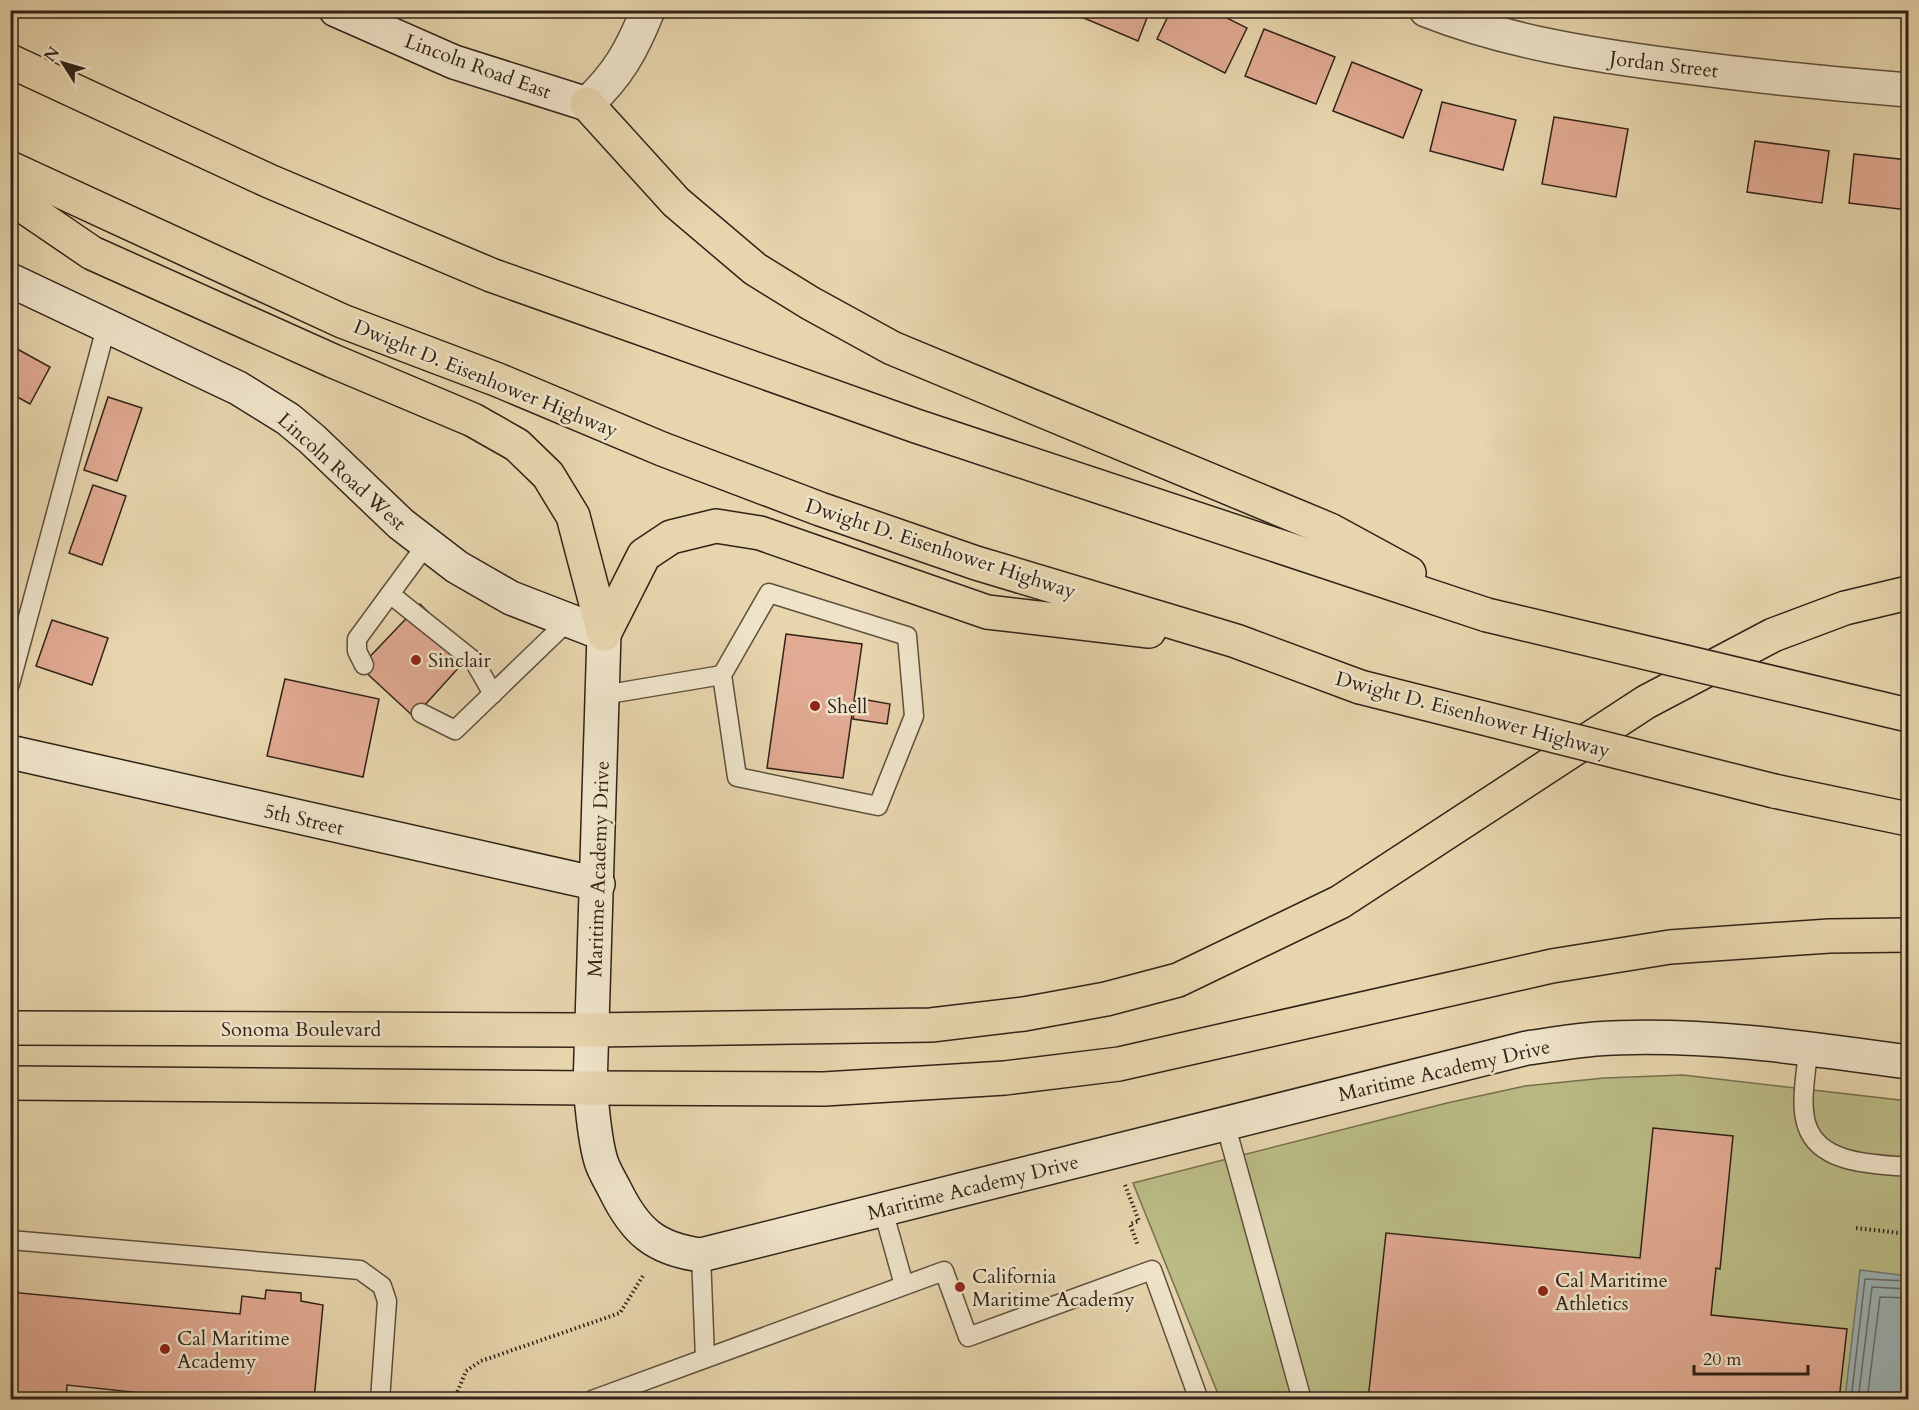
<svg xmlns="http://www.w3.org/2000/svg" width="1919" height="1410" viewBox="0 0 1919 1410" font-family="Cardo,serif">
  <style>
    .green { fill: #bbbc86; stroke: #76704f; stroke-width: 1.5 }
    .water { fill: #9db5b7; stroke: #727b77; stroke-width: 1.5 }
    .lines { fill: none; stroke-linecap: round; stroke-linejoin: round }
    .shore { stroke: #676c68; stroke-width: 1.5 }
    .building { fill: #e1aa92; stroke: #312318; stroke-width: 1.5 }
    .lane-casing { stroke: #5e503d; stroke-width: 21 }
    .street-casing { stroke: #5e503d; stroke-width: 36 }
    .secondary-casing { stroke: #312318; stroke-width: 36 }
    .primary-casing { stroke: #312318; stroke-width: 36 }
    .highway-casing { stroke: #312318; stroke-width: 36 }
    .path { stroke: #312318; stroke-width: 4; stroke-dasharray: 1.5 3; stroke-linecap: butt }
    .lane { stroke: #efe4ca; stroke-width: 18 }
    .street { stroke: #efe4ca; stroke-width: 33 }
    .secondary { stroke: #efe4ca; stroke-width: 33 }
    .primary { stroke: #e7d5ad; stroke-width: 33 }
    .highway { stroke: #e7d5ad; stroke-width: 33 }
    .highway-bridge-casing { stroke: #312318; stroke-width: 36; stroke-linecap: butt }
    .highway-bridge { stroke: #e7d5ad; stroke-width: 33 }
    .poi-dot { fill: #8f2418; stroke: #efe4ca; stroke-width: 2 }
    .labels { text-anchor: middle; stroke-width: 5; stroke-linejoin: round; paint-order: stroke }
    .street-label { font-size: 20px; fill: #312318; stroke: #efe4ca }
    .poi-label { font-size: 20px; fill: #312318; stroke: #efe4ca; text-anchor: start }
  </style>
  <rect width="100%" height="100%" fill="#e7d5ad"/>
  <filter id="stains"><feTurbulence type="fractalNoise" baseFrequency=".00333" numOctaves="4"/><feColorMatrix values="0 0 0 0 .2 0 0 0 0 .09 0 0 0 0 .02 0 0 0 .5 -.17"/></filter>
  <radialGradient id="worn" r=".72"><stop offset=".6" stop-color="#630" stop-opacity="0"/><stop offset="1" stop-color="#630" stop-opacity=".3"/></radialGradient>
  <!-- green -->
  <polygon class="green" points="1683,1075 1908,1101 1908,1399 1220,1399 1133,1183 1447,1103 1525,1086 1604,1078"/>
  <!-- water -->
  <polygon class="water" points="1860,1270 1908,1276 1908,1399 1845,1399"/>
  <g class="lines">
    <!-- shore -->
    <g class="shore">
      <polyline points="1851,1400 1865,1279 1908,1281"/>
      <polyline points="1858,1400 1872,1287 1908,1289"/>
      <polyline points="1867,1400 1880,1297 1908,1298"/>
    </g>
  </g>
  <!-- building -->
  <g class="building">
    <polygon points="1065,10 1150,10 1138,41"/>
    <polygon points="1171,10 1211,10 1247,28 1225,73 1157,39"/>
    <polygon points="1877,10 1908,10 1908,13"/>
    <polygon points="1264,29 1335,57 1316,104 1245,76"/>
    <polygon points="1352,62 1422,90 1403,138 1333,111"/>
    <polygon points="1442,102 1516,120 1503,170 1430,151"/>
    <polygon points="1554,117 1628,129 1616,197 1542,184"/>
    <polygon points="1755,141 1829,151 1822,203 1747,192"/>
    <polygon points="1854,154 1908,160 1908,210 1849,203"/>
    <polygon points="10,345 50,367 30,404 10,393"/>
    <polygon points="108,397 142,408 117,481 84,470"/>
    <polygon points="93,485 126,496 102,565 69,553"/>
    <polygon points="420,604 471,654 414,717 360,667"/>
    <polygon points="52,620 108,638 92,685 36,666"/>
    <polygon points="786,634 862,644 843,778 767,768"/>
    <polygon points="285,679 379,699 363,777 267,756"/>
    <polygon points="856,698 890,704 887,724 853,719"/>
    <polygon points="1653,1128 1733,1136 1720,1269 1716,1268 1711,1315 1847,1329 1839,1400 1368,1400 1386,1233 1640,1258"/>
    <polygon points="266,1290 301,1293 301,1301 323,1305 314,1400 207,1400 67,1385 66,1400 10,1400 10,1292 240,1314 242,1296 265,1299"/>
  </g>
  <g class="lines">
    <defs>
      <g id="lane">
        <polygon points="769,593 907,636 914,716 878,806 737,777 722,675"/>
        <polyline points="390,594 474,661 493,694"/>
        <polyline points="364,665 357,651 357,639 426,545"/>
        <polyline points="10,684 107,324"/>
        <polyline points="603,695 722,675"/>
        <polyline points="421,713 455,730 569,620"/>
        <path d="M1808 1048C1807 1072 1799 1103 1807 1126 1820 1165 1876 1164 1908 1167"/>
        <polyline points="1225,1123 1302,1400"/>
        <polyline points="883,1210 904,1285"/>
        <polyline points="10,1240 360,1270 382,1286 387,1301 380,1400"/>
        <polyline points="701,1255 705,1358"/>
        <polyline points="592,1400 944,1271 968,1337 1152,1270 1199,1400"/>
      </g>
      <g id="street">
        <path d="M1426 10C1507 42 1592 55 1678 66 1755 76 1831 84 1908 90"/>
        <path d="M587 104C618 75 632 50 648 10"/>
      </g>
      <g id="secondary">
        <polyline points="336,10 454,62 587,104"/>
        <path d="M10 280 238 388 288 419 312 439 401 524 457 567 511 598 604 634 590 1088C593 1111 594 1138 601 1161 604 1171 610 1180 615 1190 635 1231 655 1249 701 1255L1527 1048C1549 1045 1572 1041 1595 1039 1696 1032 1808 1048 1908 1062"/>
        <polyline points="10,752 598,884"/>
      </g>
      <g id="primary">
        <polyline points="10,1028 592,1030"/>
        <polyline points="10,1083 590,1088"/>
      </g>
      <g id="highway">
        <polyline points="10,61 269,181 491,275 916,426 1487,615"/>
        <polyline points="587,104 676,202 755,269 810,303 892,348 1330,530 1409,573"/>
        <polyline points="10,168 342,321 498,380 662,449 820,509 976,563 1236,641 1360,687"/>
        <polyline points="10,197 92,253 333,361 473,420 517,445 548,475 573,516 604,634"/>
        <polyline points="604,634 644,555 671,537 716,526 760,533 987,612 1149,631"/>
        <polyline points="1774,791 1908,819"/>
        <polyline points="592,1030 931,1025 1024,1014 1106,999 1178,980 1340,902 1646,702 1773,635 1845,608 1908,593"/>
        <polyline points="590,1088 824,1089 1005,1078 1119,1064 1552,966 1670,947 1829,936 1908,935"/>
      </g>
    </defs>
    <!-- lane casing -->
    <use href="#lane" class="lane-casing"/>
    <!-- street casing -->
    <use href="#street" class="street-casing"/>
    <!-- secondary casing -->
    <use href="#secondary" class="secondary-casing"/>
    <!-- primary casing -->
    <use href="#primary" class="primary-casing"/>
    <!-- highway casing -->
    <use href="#highway" class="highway-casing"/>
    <!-- path -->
    <g class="path">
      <polyline points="1125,1185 1139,1221 1130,1224 1138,1246"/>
      <polyline points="1856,1228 1908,1234"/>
      <polyline points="454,1400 466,1371 481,1361 620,1313 644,1274"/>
    </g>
    <!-- lane -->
    <use href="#lane" class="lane"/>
    <!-- street -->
    <use href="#street" class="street"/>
    <!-- secondary -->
    <use href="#secondary" class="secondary"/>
    <!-- primary -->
    <use href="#primary" class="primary"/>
    <!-- highway -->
    <use href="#highway" class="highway"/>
    <defs>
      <g id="highway-bridge">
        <polyline points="1487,615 1908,715"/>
        <polyline points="1360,687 1774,791"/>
      </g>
    </defs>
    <!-- highway-bridge casing -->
    <use href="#highway-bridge" class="highway-bridge-casing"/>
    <!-- highway-bridge -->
    <use href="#highway-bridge" class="highway-bridge"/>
  </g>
  <!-- markers -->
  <g class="poi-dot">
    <circle cx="416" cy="660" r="6"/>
    <circle cx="815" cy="706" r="6"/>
    <circle cx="960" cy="1287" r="6"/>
    <circle cx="1543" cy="1291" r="6"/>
    <circle cx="165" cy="1349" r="6"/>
  </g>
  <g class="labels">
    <!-- street labels -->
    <g class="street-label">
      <text transform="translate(1664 64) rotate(7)" y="7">Jordan Street</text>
      <text transform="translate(478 66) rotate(20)" y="7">Lincoln Road East</text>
      <text transform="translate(486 378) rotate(22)" y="7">Dwight D. Eisenhower Highway</text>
      <text transform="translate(342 471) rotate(42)" y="7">Lincoln Road West</text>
      <text transform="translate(941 548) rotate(18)" y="7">Dwight D. Eisenhower Highway</text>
      <text transform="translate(1473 714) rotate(15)" y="7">Dwight D. Eisenhower Highway</text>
      <text transform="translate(304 819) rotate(13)" y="7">5th Street</text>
      <text transform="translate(598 869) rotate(-88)" y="7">Maritime Academy Drive</text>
      <text x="301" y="1036">Sonoma Boulevard</text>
      <text transform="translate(1444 1070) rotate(-13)" y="7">Maritime Academy Drive</text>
      <text transform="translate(973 1187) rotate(-14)" y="7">Maritime Academy Drive</text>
    </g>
    <!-- poi labels -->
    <g class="poi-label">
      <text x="428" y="667">Sinclair</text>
      <text x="827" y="713">Shell</text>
      <text x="972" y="1283">California<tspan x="972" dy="23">Maritime Academy</tspan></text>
      <text x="1555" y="1287">Cal Maritime<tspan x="1555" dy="23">Athletics</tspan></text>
      <text x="177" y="1345">Cal Maritime<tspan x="177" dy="23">Academy</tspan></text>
    </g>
  </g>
  <!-- margin -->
  <rect width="1919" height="1410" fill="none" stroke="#e7d5ad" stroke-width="36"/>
  <rect x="12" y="12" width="1895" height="1386" fill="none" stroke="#312318" stroke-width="3"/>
  <rect x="18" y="18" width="1883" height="1374" fill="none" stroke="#312318" stroke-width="1.5"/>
  <!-- north arrow -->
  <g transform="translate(63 63) rotate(307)" stroke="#efe4ca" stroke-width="4.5" paint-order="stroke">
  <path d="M0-4.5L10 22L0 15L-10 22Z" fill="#312318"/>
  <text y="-9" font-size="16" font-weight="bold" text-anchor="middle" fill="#312318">N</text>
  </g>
  <!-- scale -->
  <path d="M1694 1365v9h114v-9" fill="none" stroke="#312318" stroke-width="3"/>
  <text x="1703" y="1365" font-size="18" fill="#312318" stroke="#efe4ca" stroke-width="4.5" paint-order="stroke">20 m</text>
  <rect width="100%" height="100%" filter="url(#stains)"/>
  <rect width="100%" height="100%" fill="url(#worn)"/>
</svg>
